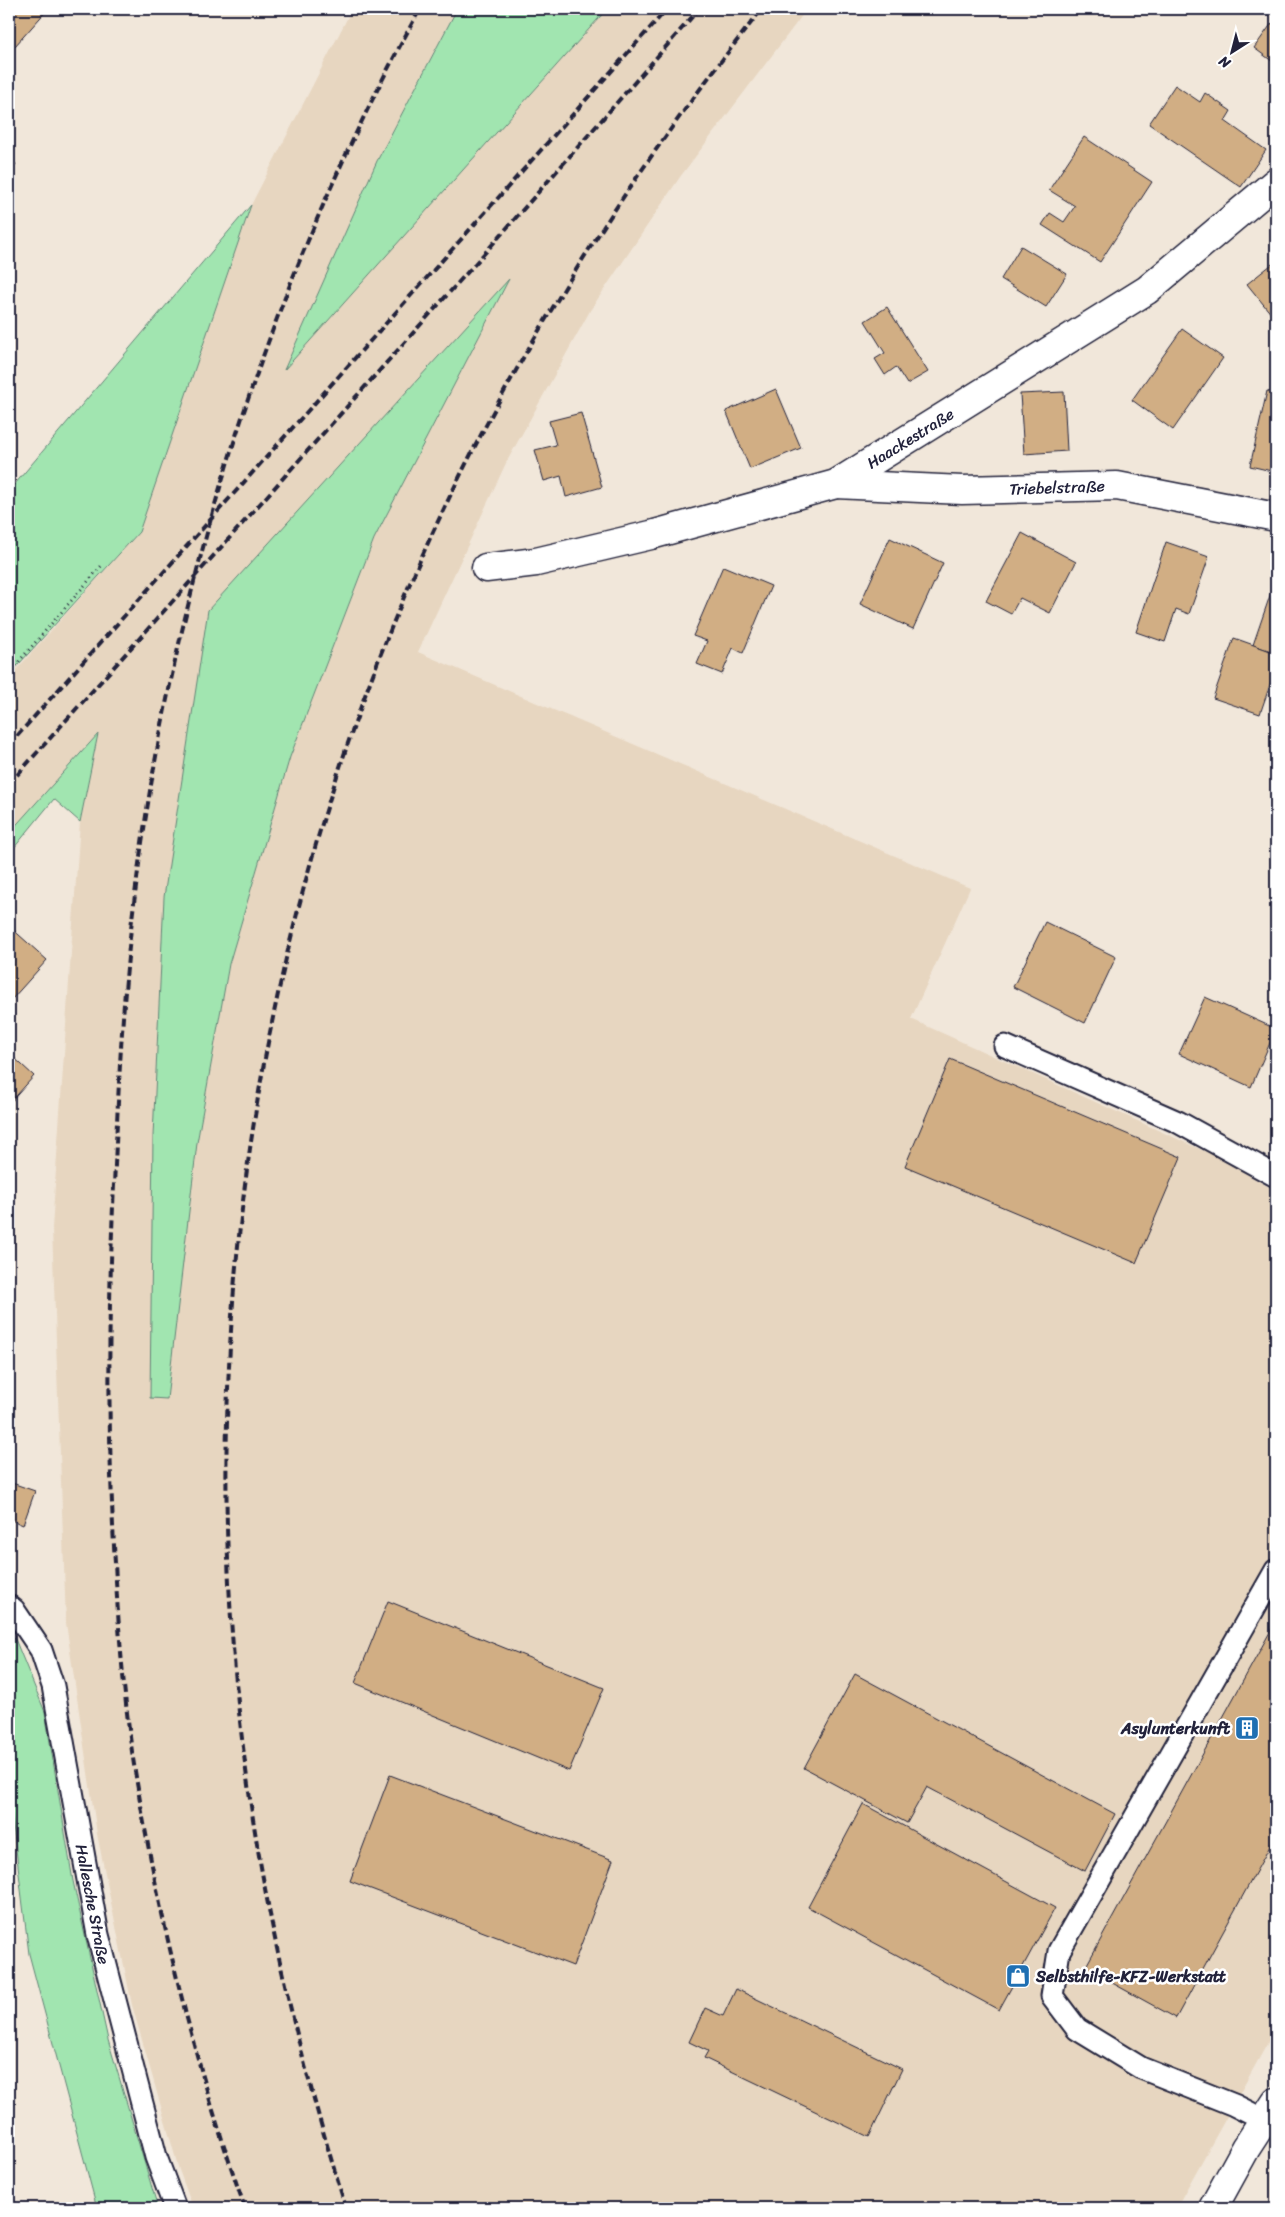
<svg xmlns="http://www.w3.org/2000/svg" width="1285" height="2217" viewBox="0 0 1285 2217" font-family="Sriracha,sans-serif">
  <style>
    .built { fill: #e7d6c0; fill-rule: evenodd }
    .green { fill: #a1e5b0; stroke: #628476 }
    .building { fill: #d1ae84; stroke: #22223b }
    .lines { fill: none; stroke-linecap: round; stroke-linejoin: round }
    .lane-casing { stroke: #22223b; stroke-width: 25 }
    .street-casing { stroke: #22223b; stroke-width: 31 }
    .secondary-casing { stroke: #22223b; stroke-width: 31 }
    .path { stroke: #22223b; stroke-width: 3; stroke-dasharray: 1 4; stroke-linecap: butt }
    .lane { stroke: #fff; stroke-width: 21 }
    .street { stroke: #fff; stroke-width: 28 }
    .secondary { stroke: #fff; stroke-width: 28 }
    .rail { stroke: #22223b; stroke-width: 4; stroke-dasharray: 8 4; stroke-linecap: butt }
    .labels { text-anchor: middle; stroke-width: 5; stroke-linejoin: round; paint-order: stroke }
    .street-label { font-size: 16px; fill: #22223b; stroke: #fff }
    .poi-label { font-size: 16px; font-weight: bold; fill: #22223b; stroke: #fff; text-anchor: end }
  </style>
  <rect width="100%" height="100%" fill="#f1e7da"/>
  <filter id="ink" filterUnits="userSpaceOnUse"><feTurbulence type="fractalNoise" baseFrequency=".02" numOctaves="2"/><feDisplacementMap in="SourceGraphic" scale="10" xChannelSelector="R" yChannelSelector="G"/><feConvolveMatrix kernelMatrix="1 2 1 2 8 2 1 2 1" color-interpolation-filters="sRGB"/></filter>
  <g filter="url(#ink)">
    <!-- built -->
    <path class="built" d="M352 9H457L377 161 285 368 607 9H807L680 177 591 309 506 463 418 652 970 888 911 1019 1213 1155 1276 1191V2028L1176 2208H193L179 2170 132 2005 97 1834 66 1623 52 1228 80 822 97 735 9 833V678L139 532 251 205ZM508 281 374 539 290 757 229 964 197 1143 153 1136 164 897Z"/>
    <!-- green -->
    <g class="green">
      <polygon points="457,9 607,9 284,370 377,161"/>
      <polygon points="251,205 139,532 9,675 9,491"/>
      <polygon points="509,279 374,539 290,757 229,964 197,1143 167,1399 150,1398 153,1136 164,897 208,610"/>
      <polygon points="98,734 80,822 54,799 9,854 9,833"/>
      <polygon points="9,1632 15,1639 45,1712 73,1881 108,2040 158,2208 97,2208 29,1954 9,1793"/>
    </g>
    <!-- building -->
    <g class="building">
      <polygon points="9,9 48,9 15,46 9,40"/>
      <polygon points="1272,23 1276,27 1276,64 1254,48"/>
      <polygon points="1175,85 1200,102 1205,93 1231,111 1225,121 1266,150 1241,187 1149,124"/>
      <polygon points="1084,137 1152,182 1100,262 1042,225 1050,213 1064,222 1075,206 1049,190"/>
      <polygon points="9,158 16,164 9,173"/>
      <polygon points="1021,246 1067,274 1046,307 1001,279"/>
      <polygon points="1276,261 1276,320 1247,284"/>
      <polygon points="887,307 928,372 907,384 896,367 885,375 875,359 885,353 865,321"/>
      <polygon points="1182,329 1223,358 1173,430 1132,400"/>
      <polygon points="776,389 801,448 750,469 726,411"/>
      <polygon points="1267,391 1276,393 1276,472 1250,466"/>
      <polygon points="1064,392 1067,451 1024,454 1020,394"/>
      <polygon points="581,413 602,487 566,497 561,476 544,481 535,450 556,445 549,421"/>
      <polygon points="1022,533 1076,562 1050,613 1020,598 1011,614 986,601"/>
      <polygon points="890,538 943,563 913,629 860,604"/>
      <polygon points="1166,542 1209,557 1189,614 1176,609 1165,642 1136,632"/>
      <polygon points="723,566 771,586 743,653 733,648 722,674 697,664 707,641 693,636"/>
      <polygon points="1276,578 1276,653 1253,645"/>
      <polygon points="1234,638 1276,653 1276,667 1260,714 1213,698"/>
      <polygon points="1045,922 1116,957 1085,1023 1013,987"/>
      <polygon points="9,926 47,960 12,999 9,996"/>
      <polygon points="1205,997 1276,1029 1251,1087 1179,1054"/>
      <polygon points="9,1053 34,1076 9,1104"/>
      <polygon points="950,1059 1181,1157 1136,1263 905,1166"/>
      <polygon points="9,1482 35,1491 23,1525 9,1519"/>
      <polygon points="388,1601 604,1688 569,1771 355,1683"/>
      <polygon points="1276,1621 1276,1835 1176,2018 1085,1968"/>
      <polygon points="855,1674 1115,1814 1085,1871 927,1787 907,1823 804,1768"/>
      <polygon points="390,1775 613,1860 573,1966 350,1881"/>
      <polygon points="863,1804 1055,1908 999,2010 808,1907"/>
      <polygon points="736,1989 902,2069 869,2137 704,2058 708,2051 689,2042 705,2008 723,2016"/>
    </g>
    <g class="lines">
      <defs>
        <g id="lane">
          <polyline points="1005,1046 1178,1122 1276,1176"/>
          <polyline points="9,1606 14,1610 41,1650 53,1686 98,1935 156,2157 175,2208"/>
          <polyline points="1264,2120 1234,2105 1141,2068 1077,2029 1052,1996 1059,1951 1276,1570"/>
        </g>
        <g id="street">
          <polyline points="836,484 962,490 1117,486 1276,517"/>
          <polyline points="486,568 536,562 651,535 836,484 1147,290 1276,182"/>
        </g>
        <polyline id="secondary" points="1213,2208 1246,2148 1276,2102"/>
      </defs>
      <!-- lane casing -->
      <use href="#lane" class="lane-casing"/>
      <!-- street casing -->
      <use href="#street" class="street-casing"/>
      <!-- secondary casing -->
      <use href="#secondary" class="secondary-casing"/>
      <!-- path -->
      <polyline class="path" points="9,673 103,564"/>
      <!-- lane -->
      <use href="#lane" class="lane"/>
      <!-- street -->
      <use href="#street" class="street"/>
      <!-- secondary -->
      <use href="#secondary" class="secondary"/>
      <!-- rail -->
      <g class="rail">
        <polyline points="9,745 667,9"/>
        <polyline points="9,784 491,246 699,9"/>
        <path d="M245 2208C197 2072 162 1931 138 1789 125 1715 119 1638 115 1563 107 1430 108 1297 115 1165 119 1078 123 990 134 903 171 593 268 283 420 9"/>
        <path d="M346 2208C303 2070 268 1929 248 1785 186 1343 258 883 457 482 540 314 645 155 762 9"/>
      </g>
    </g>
  </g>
  <!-- icons -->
  <defs>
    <symbol id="building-square" viewBox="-11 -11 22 22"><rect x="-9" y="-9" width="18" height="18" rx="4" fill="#1f6fb2" stroke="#fff"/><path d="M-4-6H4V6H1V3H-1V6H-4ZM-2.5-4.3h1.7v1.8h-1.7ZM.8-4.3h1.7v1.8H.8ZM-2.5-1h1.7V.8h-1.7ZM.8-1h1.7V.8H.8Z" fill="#fff"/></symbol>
    <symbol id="shop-square" viewBox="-11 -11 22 22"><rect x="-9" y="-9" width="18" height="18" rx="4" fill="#1f6fb2" stroke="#fff"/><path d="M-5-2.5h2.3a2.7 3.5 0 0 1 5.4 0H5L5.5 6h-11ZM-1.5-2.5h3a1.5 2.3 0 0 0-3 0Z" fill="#fff"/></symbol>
  </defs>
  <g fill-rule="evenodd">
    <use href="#building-square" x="1233" y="1714" width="28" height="28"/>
    <use href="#shop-square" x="1004" y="1962" width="28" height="28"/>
  </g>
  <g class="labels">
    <!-- street labels -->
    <g class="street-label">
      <text transform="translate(910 438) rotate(-32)" y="6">Haackestraße</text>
      <text transform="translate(1057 487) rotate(-2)" y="6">Triebelstraße</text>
      <text transform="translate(93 1904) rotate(79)" y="6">Hallesche Straße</text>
    </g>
    <!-- poi labels -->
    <g class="poi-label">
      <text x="1230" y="1734">Asylunterkunft</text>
      <text x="1036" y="1982" text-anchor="start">Selbsthilfe-KFZ-Werkstatt</text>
    </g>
  </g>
  <!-- margin -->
  <rect width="1285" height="2217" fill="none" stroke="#fff" stroke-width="30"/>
  <rect x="15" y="15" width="1255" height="2187" fill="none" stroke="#22223b" stroke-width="2" filter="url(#ink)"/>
  <!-- north arrow -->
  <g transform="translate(1232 52) rotate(216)" stroke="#ffffff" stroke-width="4" paint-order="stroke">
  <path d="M0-4L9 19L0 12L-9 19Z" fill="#22223b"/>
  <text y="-8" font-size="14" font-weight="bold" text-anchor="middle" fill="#22223b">N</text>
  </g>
</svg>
